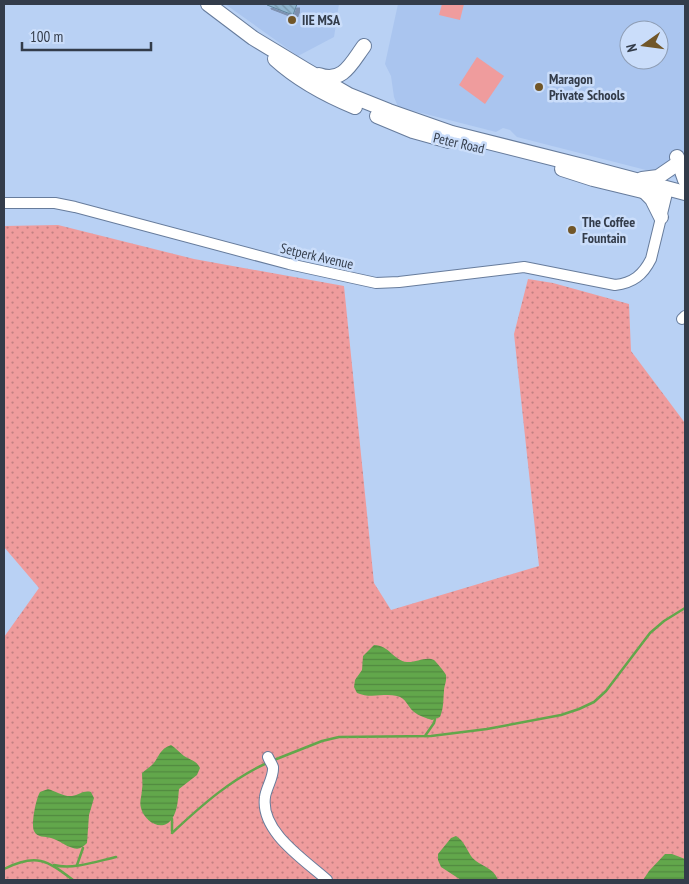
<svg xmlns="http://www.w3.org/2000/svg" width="689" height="884" viewBox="0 0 689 884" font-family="'PT Sans Narrow',sans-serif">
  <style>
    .built { fill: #aac5ef; fill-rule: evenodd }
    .grass { fill: url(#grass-dots) }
    .garden { fill: #ef9c9d }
    .water { fill: url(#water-rules) }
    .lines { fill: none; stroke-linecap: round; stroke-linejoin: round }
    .stream { stroke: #62a74b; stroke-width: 2.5 }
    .building { fill: url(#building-back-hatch); stroke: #61869e; filter: url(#shadow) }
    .minor-casing { stroke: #677c9c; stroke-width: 12 }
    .secondary-casing { stroke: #677c9c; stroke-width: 16 }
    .minor { stroke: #fff; stroke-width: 10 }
    .secondary { stroke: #fff; stroke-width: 14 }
    .poi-dot { fill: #715628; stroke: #caddfa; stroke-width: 2 }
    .labels { text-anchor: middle; stroke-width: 5; stroke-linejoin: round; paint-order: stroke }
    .poi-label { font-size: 14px; font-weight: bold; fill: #333c4a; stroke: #caddfa; text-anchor: start }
    .street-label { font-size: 14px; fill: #333c4a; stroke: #caddfa }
  </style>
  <defs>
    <pattern id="grass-dots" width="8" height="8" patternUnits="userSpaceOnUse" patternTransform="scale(1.25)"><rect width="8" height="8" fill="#ef9c9d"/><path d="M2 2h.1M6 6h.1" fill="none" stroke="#c28082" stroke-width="1.8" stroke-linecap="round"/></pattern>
    <pattern id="water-rules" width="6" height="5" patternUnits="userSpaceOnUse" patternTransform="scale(1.25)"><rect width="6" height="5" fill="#62a74b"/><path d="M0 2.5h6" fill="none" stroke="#518940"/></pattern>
    <pattern id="building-back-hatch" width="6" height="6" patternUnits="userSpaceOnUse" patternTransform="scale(1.25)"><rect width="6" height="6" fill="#92b8d2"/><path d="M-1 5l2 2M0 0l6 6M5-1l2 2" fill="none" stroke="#7897ac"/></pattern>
    <filter id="shadow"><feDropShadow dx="4" dy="4" stdDeviation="0" flood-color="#0004"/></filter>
  </defs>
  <rect width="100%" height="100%" fill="#b9d1f4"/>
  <!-- built -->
  <g class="built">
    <polygon points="225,4 339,4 334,37 298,56"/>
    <path d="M398 4H685V180L517 137 510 130 503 128 496 132 398 107 394 97 391 76 385 64ZM629 30H659V60H629Z"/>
  </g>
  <!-- grass -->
  <polygon class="grass" points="58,225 194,259 344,286 374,583 391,610 539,566 514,334 528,279 553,283 629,304 631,351 685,423 685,880 4,880 4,637 39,588 4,547 4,226"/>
  <!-- garden -->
  <g class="garden">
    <polygon points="442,4 464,4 460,20 439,15"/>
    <polygon points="477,57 504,76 485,104 459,85"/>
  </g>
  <!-- water -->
  <g class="water">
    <path d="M374 645C389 645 394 661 407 662 415 663 426 656 434 660 437 663 444 671 446 675 447 681 444 686 444 691 443 701 444 707 440 717L432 720C426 718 419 716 414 712 407 706 406 698 397 696 383 693 371 699 357 693L354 687 355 680 362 670 363 656Z"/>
    <path d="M171 745C176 748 179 752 184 756 190 760 196 760 200 768L197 775 179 789C178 798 178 810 172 819 162 833 144 821 141 808 139 801 142 796 142 789 143 784 142 779 142 773 145 770 149 768 152 765 159 758 159 749 171 745Z"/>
    <path d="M48 789C55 791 64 797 72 796 79 795 83 790 91 792L94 798 89 815 87 843C83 847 79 850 73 848 65 846 59 840 51 838 45 836 37 838 34 831 31 823 36 799 40 792Z"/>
    <path d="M456 836C464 841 466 848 471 856 478 866 493 866 498 880H461L441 867 438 860V854L451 838Z"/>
    <polygon points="665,854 672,854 685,859 685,880 643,880 649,871"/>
  </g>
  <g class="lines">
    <!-- stream -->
    <g class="stream">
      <polyline points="425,736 434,723 435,719"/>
      <polyline points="274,760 322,741 339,737 431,736 487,729 561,715 579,709 594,702 606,691 650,633 664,621 685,608"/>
      <polyline points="172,831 172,819"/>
      <path d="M172 833C202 805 231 779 269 762"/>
      <path d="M54 865C73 870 98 861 116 857"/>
      <polyline points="77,865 83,848"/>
      <path d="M4 869C36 853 47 860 73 880"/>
    </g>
  </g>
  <!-- building -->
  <polygon class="building" points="267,4 297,4 293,15 267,5"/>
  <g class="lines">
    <defs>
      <g id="minor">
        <path d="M4 203H55L75 207 289 264 376 283 399 282 524 267 615 285C633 283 643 275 651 259L668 189"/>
        <polyline points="682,319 685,316"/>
        <path d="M268 757C269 760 272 764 273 767 274 777 266 788 265 797 260 832 305 860 327 880"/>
      </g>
      <g id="secondary">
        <polyline points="208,4 253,38 306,70 349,95 389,111 452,133 587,167 685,193"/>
        <path d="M275 59C298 80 326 95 355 107"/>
        <path d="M319 75C343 84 352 62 364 46"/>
        <polyline points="377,116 413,131 449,141"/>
        <polyline points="677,157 685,180"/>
        <polyline points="562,169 593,179 659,195"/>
        <polyline points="642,179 658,177 674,166"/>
        <polyline points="645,192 652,199 661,217"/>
      </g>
    </defs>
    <!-- minor casing -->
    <use href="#minor" class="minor-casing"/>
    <!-- secondary casing -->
    <use href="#secondary" class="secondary-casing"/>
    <!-- minor -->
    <use href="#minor" class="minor"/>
    <!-- secondary -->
    <use href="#secondary" class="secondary"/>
  </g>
  <!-- markers -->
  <g class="poi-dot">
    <circle cx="292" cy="20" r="5"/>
    <circle cx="539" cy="87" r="5"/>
    <circle cx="572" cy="230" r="5"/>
  </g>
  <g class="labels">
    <!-- poi labels -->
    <g class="poi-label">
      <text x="302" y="25">IIE MSA</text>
      <text x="549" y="84">Maragon<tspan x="549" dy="16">Private Schools</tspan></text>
      <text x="582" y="227">The Coffee<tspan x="582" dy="16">Fountain</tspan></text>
    </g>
    <!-- street labels -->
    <g class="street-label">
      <text transform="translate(459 143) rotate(13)" y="5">Peter Road</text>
      <text transform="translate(317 256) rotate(13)" y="5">Setperk Avenue</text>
    </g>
  </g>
  <!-- border -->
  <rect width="689" height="884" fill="none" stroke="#333c4a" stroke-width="10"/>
  <!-- north arrow -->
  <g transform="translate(644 45) rotate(256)"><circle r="24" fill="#caddfa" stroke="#8e9db4"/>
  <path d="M0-4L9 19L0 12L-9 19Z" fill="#715628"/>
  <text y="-8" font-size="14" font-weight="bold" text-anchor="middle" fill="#333c4a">N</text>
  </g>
  <!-- scale -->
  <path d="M22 42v8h129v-8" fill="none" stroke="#333c4a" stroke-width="2.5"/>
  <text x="30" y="42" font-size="15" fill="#333c4a" stroke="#caddfa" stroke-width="4" paint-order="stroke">100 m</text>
</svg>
